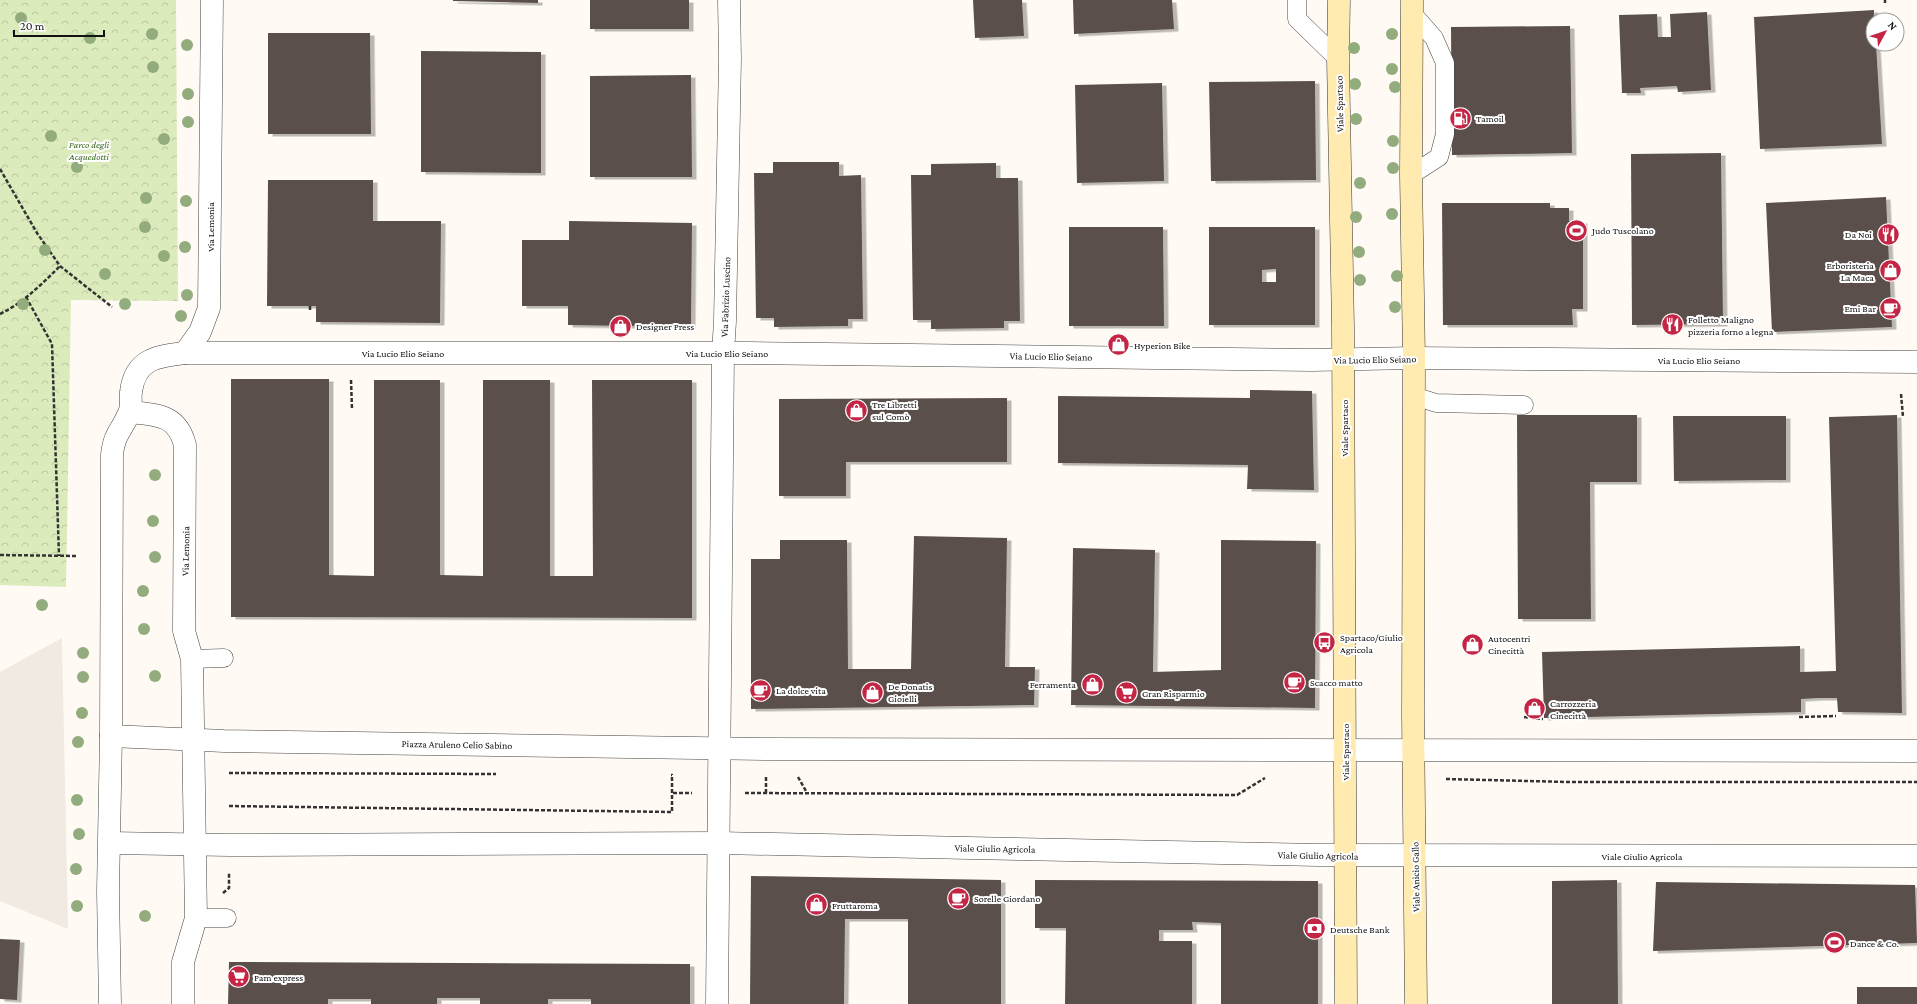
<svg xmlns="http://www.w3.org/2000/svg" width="1917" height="1004" viewBox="0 0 1917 1004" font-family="'Crimson Pro',serif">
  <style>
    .park { fill: url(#park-crowns) }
    .plaza { fill: #f1eae1 }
    .building { fill: #5a4f4c; fill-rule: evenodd; filter: url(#shadow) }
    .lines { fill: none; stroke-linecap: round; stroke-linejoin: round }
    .lane-casing { stroke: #444; stroke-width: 19 }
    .street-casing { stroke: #444; stroke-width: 23 }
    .secondary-casing { stroke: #333; stroke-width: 23 }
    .path { stroke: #333; stroke-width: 2.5; stroke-dasharray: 4 2; stroke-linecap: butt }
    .lane { stroke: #fff; stroke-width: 18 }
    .street { stroke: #fff; stroke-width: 22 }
    .secondary { stroke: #ffeaaf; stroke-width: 22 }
    .tree { fill: #93ac7e }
    .labels { text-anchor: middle; stroke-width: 4; stroke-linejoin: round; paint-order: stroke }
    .street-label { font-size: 10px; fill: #111; stroke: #fff }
    .poi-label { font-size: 10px; fill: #111; stroke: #fff; text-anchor: start }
    .park-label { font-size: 10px; font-style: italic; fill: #3a6b1e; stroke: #fff }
  </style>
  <defs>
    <pattern id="park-crowns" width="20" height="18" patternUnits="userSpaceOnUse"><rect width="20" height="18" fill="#dcebbc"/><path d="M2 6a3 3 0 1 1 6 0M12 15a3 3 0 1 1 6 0" fill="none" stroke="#bcc8a1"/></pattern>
    <filter id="shadow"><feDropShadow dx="4.5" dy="2.5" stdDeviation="0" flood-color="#0004"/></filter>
  </defs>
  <rect width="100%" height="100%" fill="#fffbf4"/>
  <!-- park -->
  <polygon class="park" points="0,0 176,0 178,301 71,300 66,587 0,585"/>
  <!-- plaza -->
  <polygon class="plaza" points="62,638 68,929 0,901 0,672"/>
  <!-- building -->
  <g class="building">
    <polygon points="453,0 538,0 538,3 453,1"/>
    <rect x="590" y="0" width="99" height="29"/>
    <polygon points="973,0 1022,0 1024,36 975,38"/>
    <polygon points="1073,0 1172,0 1174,29 1074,34"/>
    <polygon points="1874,10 1873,44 1876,44 1882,144 1760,149 1754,17"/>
    <polygon points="1707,12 1711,90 1678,92 1677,86 1640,88 1641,93 1622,93 1619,15 1657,14 1658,37 1671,37 1670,14"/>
    <polygon points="1570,26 1572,153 1452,155 1451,27"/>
    <polygon points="268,33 370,33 371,134 268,134"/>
    <polygon points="421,51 541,52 541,173 421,172"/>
    <polygon points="688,75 691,75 692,177 590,177 590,76"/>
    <polygon points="1315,81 1316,180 1211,181 1209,82"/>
    <polygon points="1162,83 1164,181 1077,183 1075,85"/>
    <polygon points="1721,153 1723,324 1632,325 1631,154"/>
    <polygon points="773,162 839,162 839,176 861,175 863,319 848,319 848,326 774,327 774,318 756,318 754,173 773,173"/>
    <polygon points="996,163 996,178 1018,178 1020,321 1004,321 1004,328 931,329 931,320 913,320 911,175 931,175 931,164"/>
    <polygon points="268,180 373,180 373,221 441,221 440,323 316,322 316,306 267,306"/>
    <polygon points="1886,197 1892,327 1772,332 1766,203"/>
    <polygon points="1442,203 1550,203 1550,208 1569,208 1569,221 1583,221 1583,309 1572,309 1573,325 1443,325"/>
    <polygon points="569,221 692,223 691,327 568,325 568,306 522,306 522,240 569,240"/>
    <polygon points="1069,227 1163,227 1164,326 1069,326"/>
    <path d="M1209 227H1315V325H1209ZM1276 269V282H1262V270Z"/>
    <polygon points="231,379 329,379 329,575 374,576 374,380 440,380 440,575 483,576 483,380 550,380 550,576 593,576 592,380 692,380 692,618 231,617"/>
    <polygon points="1250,390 1312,391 1314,490 1247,489 1248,465 1058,463 1058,396 1250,398"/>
    <polygon points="1007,398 1007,462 846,462 846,496 779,496 779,399"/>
    <polygon points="1517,415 1637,415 1637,482 1590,482 1591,619 1518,619"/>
    <polygon points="1897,415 1902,713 1838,712 1837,698 1819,698 1801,699 1801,712 1544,718 1542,652 1800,646 1800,672 1836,671 1829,417"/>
    <polygon points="1673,416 1786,416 1786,480 1674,481"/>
    <polygon points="914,536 1007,538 1005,667 1035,667 1034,705 751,709 751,559 780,559 780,540 847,540 848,669 911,669"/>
    <polygon points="1221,540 1316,541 1315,708 1071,705 1073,548 1155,550 1153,672 1221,670"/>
    <polygon points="751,876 1001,880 1001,1004 908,1004 908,919 845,919 844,1004 750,1004"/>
    <polygon points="1035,880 1318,881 1318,1004 1221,1004 1221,923 1192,922 1193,930 1159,930 1159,941 1192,941 1192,1004 1065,1004 1066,928 1035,928"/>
    <polygon points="1617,880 1618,1004 1552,1004 1552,881"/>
    <polygon points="1656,882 1915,885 1917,943 1653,951"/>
    <polygon points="0,939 20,940 17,1000 0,999"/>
    <polygon points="229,962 690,964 690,1004 591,1004 591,999 548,999 548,1004 480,1004 480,998 437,998 437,1004 371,1004 371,999 328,999 328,1004 228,1004"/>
    <rect x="1857" y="987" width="60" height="17"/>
  </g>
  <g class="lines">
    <defs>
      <g id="lane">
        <polyline points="1297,0 1297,19 1338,59"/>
        <polyline points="1411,175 1439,157 1445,134 1445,63 1434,38 1412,13"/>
        <polyline points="1414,396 1436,403 1524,405"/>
        <polyline points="192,659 224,658"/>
        <polyline points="196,918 227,918"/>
      </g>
      <g id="street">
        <polyline points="185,353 200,332 209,308 212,0"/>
        <path d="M130 412C157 415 177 414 185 445L184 631 192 659 196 918 183 962V1004"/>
        <polyline points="111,736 224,741 766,749 1917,751"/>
        <polyline points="110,843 229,845 720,843 1318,855 1917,856"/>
        <path d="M110 1004 108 891 111 736 112 455C114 433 122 431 129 413 132 407 130 398 131 392 135 359 157 356 185 353H749L1312 360 1414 358 1917 362"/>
        <polyline points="717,1004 723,353 725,321 730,58 729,0"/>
      </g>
      <g id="secondary">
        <polyline points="1339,0 1338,59 1343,327 1346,1004"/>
        <polyline points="1412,0 1411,175 1414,358 1413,714 1416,1004"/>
      </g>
    </defs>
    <!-- lane casing -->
    <use href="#lane" class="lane-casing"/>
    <!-- street casing -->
    <use href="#street" class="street-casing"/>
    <!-- secondary casing -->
    <use href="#secondary" class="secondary-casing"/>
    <!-- path -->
    <g class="path">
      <polyline points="1885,0 1885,3"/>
      <polyline points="0,169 37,233 60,266 112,307"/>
      <polyline points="26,297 52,344 59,556"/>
      <polyline points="310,306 310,312"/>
      <path d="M0 314C23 303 42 284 60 266"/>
      <polyline points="351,380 352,409"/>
      <polyline points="1901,394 1903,417"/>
      <polyline points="0,555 78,556"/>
      <polyline points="1524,717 1543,719"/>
      <polyline points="1799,717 1836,716"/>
      <polyline points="229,773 496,774"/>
      <polyline points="798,777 807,793"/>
      <polyline points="1446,779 1569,782 1917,782"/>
      <polyline points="673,793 692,793"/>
      <polyline points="745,793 1237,795 1265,778"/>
      <polyline points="766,793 766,776"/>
      <polyline points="229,806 672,812 672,775 671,775"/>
      <polyline points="223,893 229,888 229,872"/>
    </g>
    <!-- lane -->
    <use href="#lane" class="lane"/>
    <!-- street -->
    <use href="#street" class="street"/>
    <!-- secondary -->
    <use href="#secondary" class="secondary"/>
  </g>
  <!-- trees -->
  <g class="tree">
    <circle cx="21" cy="18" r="6"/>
    <circle cx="152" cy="34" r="6"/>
    <circle cx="1392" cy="34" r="6"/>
    <circle cx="90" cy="38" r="6"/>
    <circle cx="187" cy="45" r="6"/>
    <circle cx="1354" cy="48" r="6"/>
    <circle cx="153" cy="67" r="6"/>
    <circle cx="1392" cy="69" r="6"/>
    <circle cx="1355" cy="84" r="6"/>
    <circle cx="1395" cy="87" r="6"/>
    <circle cx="188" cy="94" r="6"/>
    <circle cx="1356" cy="119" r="6"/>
    <circle cx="188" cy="122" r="6"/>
    <circle cx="51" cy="136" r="6"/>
    <circle cx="164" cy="139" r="6"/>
    <circle cx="1393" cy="141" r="6"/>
    <circle cx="77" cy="167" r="6"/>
    <circle cx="1393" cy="168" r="6"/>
    <circle cx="1360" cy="183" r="6"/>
    <circle cx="146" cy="198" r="6"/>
    <circle cx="186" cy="201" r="6"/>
    <circle cx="1392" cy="214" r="6"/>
    <circle cx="1356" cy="217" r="6"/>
    <circle cx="145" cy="227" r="6"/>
    <circle cx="185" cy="247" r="6"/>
    <circle cx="45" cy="250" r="6"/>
    <circle cx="1359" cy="252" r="6"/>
    <circle cx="164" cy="256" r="6"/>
    <circle cx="105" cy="274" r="6"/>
    <circle cx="1397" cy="276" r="6"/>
    <circle cx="1360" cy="280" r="6"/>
    <circle cx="187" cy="295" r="6"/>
    <circle cx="23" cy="304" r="6"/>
    <circle cx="125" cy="304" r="6"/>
    <circle cx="1395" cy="307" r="6"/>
    <circle cx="181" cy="316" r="6"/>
    <circle cx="155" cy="475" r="6"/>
    <circle cx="153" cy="521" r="6"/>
    <circle cx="155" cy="557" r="6"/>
    <circle cx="143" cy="591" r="6"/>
    <circle cx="42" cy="605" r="6"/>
    <circle cx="144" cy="629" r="6"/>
    <circle cx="83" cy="653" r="6"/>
    <circle cx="155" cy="676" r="6"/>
    <circle cx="83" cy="677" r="6"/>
    <circle cx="82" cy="713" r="6"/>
    <circle cx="78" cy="742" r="6"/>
    <circle cx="77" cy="800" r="6"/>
    <circle cx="79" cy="834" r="6"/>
    <circle cx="76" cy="869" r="6"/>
    <circle cx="77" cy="906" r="6"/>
    <circle cx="145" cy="916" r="6"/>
  </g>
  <!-- icons -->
  <defs>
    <symbol id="fuel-disc" viewBox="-11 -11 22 22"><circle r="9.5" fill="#c42545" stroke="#fff"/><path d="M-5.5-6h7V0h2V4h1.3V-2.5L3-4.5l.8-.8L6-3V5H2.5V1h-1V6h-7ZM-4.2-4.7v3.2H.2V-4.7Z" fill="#fff"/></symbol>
    <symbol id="stadium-disc" viewBox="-11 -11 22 22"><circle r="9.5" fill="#c42545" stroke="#fff"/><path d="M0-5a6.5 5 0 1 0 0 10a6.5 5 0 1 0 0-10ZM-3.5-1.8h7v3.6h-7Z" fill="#fff"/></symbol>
    <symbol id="restaurant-disc" viewBox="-11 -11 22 22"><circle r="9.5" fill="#c42545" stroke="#fff"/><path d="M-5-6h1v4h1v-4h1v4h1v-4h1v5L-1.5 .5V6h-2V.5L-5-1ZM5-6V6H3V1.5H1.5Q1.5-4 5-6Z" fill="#fff"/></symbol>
    <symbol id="shop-disc" viewBox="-11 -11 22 22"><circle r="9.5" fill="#c42545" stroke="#fff"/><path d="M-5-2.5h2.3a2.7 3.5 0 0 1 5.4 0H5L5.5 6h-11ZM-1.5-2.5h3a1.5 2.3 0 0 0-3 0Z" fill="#fff"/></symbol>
    <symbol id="cafe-disc" viewBox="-11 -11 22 22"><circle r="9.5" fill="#c42545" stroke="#fff"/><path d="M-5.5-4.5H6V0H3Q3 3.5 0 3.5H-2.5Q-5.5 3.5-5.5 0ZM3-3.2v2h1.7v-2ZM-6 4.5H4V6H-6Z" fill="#fff"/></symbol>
    <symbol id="bus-disc" viewBox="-11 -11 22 22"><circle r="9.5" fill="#c42545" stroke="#fff"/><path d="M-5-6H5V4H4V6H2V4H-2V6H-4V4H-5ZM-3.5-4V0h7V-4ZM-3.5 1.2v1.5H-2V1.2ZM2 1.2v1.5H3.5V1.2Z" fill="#fff"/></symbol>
    <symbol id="supermarket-disc" viewBox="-11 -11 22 22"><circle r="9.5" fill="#c42545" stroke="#fff"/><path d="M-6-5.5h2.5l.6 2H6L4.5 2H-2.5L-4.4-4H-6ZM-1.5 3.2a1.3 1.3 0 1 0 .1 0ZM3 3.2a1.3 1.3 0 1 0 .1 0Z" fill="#fff"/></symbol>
    <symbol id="bank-disc" viewBox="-11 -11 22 22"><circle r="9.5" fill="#c42545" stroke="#fff"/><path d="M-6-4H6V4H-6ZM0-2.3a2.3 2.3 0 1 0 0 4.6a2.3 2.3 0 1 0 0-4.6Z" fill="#fff"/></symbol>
  </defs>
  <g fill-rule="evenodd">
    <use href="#fuel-disc" x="1448" y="106" width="25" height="25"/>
    <use href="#stadium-disc" x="1564" y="218" width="25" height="25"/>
    <use href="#restaurant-disc" x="1876" y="222" width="25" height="25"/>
    <use href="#shop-disc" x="1878" y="258" width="25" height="25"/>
    <use href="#cafe-disc" x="1878" y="296" width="25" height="25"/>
    <use href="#restaurant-disc" x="1660" y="312" width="25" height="25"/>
    <use href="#shop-disc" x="608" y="314" width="25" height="25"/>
    <use href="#shop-disc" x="1106" y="332" width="25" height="25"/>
    <use href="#shop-disc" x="844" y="398" width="25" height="25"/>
    <use href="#bus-disc" x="1312" y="630" width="25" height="25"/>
    <use href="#shop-disc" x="1460" y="632" width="25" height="25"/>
    <use href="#cafe-disc" x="1282" y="670" width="25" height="25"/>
    <use href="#shop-disc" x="1080" y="672" width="25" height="25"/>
    <use href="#cafe-disc" x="748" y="678" width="25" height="25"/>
    <use href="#shop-disc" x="860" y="680" width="25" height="25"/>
    <use href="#supermarket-disc" x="1114" y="680" width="25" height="25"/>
    <use href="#shop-disc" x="1522" y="696" width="25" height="25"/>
    <use href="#cafe-disc" x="946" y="886" width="25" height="25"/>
    <use href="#shop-disc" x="804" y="892" width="25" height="25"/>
    <use href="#bank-disc" x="1302" y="916" width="25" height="25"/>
    <use href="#stadium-disc" x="1822" y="930" width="25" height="25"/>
    <use href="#supermarket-disc" x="226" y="964" width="25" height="25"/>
  </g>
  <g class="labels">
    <!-- street labels -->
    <g class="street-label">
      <text transform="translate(1339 104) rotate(-91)" y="4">Viale Spartaco</text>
      <text transform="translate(210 227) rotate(-90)" y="4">Via Lemonia</text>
      <text transform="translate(725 297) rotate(-88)" y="4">Via Fabrizio Luscino</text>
      <text x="403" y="357">Via Lucio Elio Seiano</text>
      <text x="727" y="357">Via Lucio Elio Seiano</text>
      <text transform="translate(1051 356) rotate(1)" y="4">Via Lucio Elio Seiano</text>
      <text transform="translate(1375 359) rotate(-1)" y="4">Via Lucio Elio Seiano</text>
      <text x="1699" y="364">Via Lucio Elio Seiano</text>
      <text transform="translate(1344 428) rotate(-90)" y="4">Viale Spartaco</text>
      <text transform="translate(185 551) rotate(-89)" y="4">Via Lemonia</text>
      <text transform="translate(457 744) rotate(1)" y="4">Piazza Aruleno Celio Sabino</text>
      <text transform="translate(1345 752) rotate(-90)" y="4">Viale Spartaco</text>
      <text transform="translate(995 848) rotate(1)" y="4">Viale Giulio Agricola</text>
      <text transform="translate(1318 855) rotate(1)" y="4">Viale Giulio Agricola</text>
      <text x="1642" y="860">Viale Giulio Agricola</text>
      <text transform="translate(1415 877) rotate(-91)" y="4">Viale Anicio Gallo</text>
    </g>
    <!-- poi labels -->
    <g class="poi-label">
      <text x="1476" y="122">Tamoil</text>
      <text x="1592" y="234">Judo Tuscolano</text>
      <text x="1872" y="238" text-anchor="end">Da Noi</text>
      <text x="1874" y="269" text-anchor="end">Erboristeria<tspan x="1874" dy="12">La Maca</tspan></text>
      <text x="1876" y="312" text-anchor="end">Emi Bar</text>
      <text x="1688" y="323">Folletto Maligno<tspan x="1688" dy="12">pizzeria forno a legna</tspan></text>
      <text x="636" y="330">Designer Press</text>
      <text x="1134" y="349">Hyperion Bike</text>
      <text x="872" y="408">Tre Libretti<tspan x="872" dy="12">sul Comò</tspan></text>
      <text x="1340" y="641">Spartaco/Giulio<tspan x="1340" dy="12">Agricola</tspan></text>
      <text x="1488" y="642">Autocentri<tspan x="1488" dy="12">Cinecittà</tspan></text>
      <text x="1310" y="686">Scacco matto</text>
      <text x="1076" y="688" text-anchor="end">Ferramenta</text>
      <text x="888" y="690">De Donatis<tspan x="888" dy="12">Gioielli</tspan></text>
      <text x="776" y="694">La dolce vita</text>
      <text x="1142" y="697">Gran Risparmio</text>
      <text x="1550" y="707">Carrozzeria<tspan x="1550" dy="12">Cinecittà</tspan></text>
      <text x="974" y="902">Sorelle Giordano</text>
      <text x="832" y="909">Fruttaroma</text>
      <text x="1330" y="933">Deutsche Bank</text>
      <text x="1850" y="947">Dance &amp; Co.</text>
      <text x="254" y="981">Pam express</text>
    </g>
    <!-- park labels -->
    <g class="park-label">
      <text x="89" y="148">Parco degli<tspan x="89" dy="12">Acquedotti</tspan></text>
    </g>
  </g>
  <!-- north arrow -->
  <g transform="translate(1885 32) rotate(50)"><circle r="19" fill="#ffffff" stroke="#a0a0a0"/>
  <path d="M0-3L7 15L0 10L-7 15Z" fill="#c42545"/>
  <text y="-6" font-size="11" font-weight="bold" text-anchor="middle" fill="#111111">N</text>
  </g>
  <!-- scale -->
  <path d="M14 30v6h90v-6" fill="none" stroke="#111111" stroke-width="2"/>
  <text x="20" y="30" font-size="12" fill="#111111" stroke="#ffffff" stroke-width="3" paint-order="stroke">20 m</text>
</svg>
